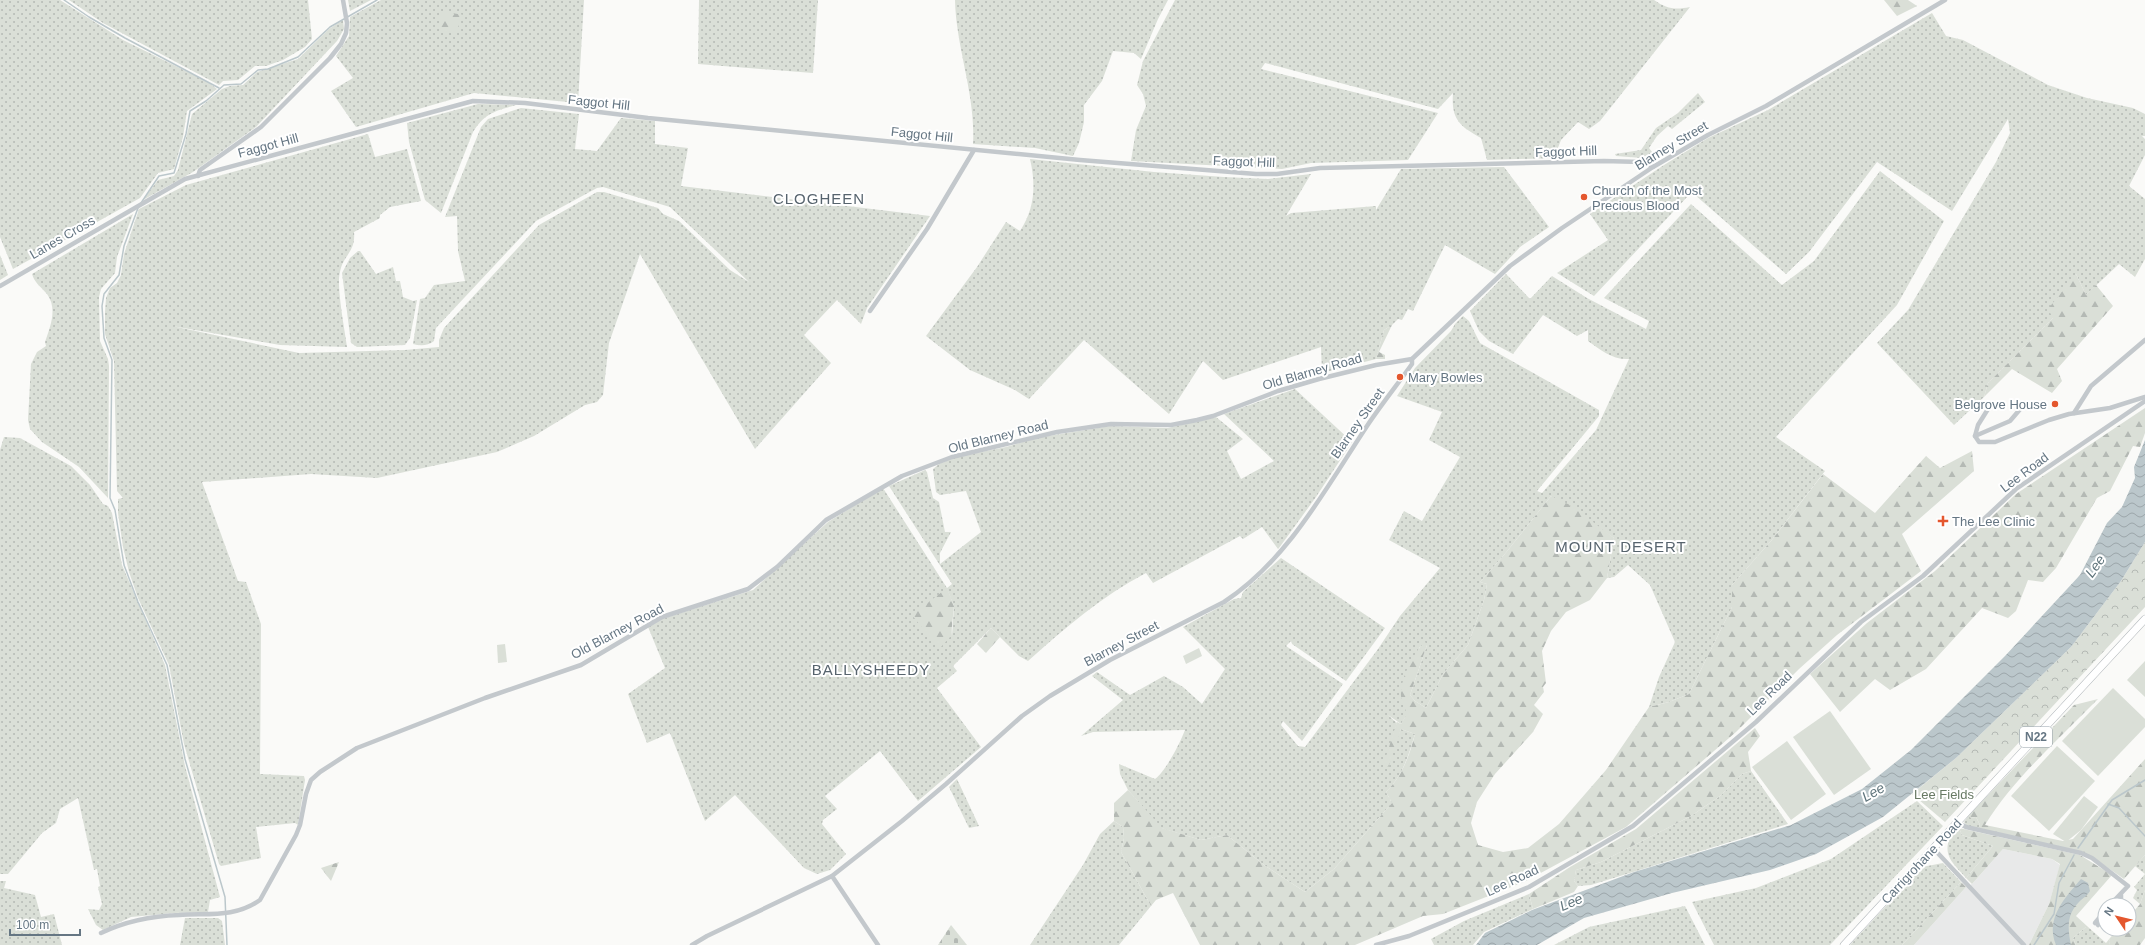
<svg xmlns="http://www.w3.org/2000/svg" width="2145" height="945" viewBox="0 0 2145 945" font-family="Helvetica,sans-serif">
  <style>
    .built { fill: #e8e9e9 }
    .grass { fill: url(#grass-dots); fill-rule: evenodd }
    .forest { fill: url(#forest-firs) }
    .cemetery { fill: url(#cemetery-stones) }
    .park { fill: url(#park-crowns) }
    .pitch { fill: #dadfd7 }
    .water { fill: url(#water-waves) }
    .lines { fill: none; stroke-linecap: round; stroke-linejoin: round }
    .stream { stroke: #bbc7cb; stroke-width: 1.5 }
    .highway-casing { stroke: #b4b9bd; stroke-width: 8 }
    .minor { stroke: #c3c8cc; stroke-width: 4.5 }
    .highway { stroke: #fff; stroke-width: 7 }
    .poi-dot { fill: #e4572e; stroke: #fff; stroke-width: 1.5 }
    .labels { text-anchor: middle; stroke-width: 4; stroke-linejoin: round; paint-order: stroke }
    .shield { fill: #fff; stroke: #939fa8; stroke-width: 1 }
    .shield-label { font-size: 12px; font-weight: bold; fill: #657683 }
    .street-label { font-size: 13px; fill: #657683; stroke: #fff }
    .poi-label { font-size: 13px; fill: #657683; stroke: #fff; text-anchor: start }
    .park-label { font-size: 13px; fill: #687a64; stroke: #fff }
    .water-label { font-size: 14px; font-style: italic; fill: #60757c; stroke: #fff }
    .quarter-label { font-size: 15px; letter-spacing: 1px; fill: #57646e; stroke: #fff }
  </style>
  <defs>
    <pattern id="grass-dots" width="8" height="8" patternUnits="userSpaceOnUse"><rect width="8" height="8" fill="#dadfd7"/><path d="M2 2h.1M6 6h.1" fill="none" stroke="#b4b9b4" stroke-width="1.8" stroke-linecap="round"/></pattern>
    <pattern id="forest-firs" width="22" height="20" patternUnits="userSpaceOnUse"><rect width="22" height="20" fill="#dadfd7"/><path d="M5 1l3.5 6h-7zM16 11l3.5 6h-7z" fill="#b4b9b4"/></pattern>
    <pattern id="cemetery-stones" width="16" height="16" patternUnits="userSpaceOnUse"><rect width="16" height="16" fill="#dadfd7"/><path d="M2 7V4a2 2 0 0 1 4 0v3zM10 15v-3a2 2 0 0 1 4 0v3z" fill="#b4b9b4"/></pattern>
    <pattern id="park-crowns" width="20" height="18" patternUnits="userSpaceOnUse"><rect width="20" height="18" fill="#dadfd7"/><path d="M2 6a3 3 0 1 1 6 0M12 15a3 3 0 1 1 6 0" fill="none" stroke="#b4b9b4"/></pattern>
    <pattern id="water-waves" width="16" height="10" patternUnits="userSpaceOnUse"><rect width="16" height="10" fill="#bbc7cb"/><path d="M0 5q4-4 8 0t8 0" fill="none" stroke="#9ca6aa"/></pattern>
  </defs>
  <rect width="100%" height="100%" fill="#fafaf8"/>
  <!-- built -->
  <polygon class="built" points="2003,849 2052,859 2060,865 2049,904 2029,945 1914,945 1966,887 1972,884"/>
  <!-- grass -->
  <g class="grass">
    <polygon points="0,0 60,0 123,40 208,82 217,89 187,111 183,137 174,169 158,173 140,198 13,269 0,237"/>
    <polygon points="69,0 308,0 312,39 305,47 283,60 266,66 255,66 238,80 223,81 219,85 103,23"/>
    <polygon points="348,0 371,0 350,11"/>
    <polygon points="381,0 584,0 578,103 474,93 356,127 331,91 353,78 336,56 349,36 350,17"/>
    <polygon points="699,0 818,0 813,73 698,64"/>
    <path d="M955 0H1168L1158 19 1141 59 1134 53 1113 51 1102 81 1084 105V122L1079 143 1073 156 1035 148 973 144C976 95 956 48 955 0Z"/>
    <path d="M1175 0H1654C1667 9 1675 10 1690 7L1600 121 1589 129 1578 122 1561 140 1554 158 1487 160 1481 138C1459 126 1451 119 1453 93L1438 109 1265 63 1261 69 1438 113 1408 160 1311 163 1282 169 1131 161 1136 130 1146 106 1143 94 1137 85 1143 61Z"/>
    <polygon points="1932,13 1946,36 1963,40 2048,85 2087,98 2133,108 2145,114 2145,136 2142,136 2145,139 2145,155 2129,186 2145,199 2145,259 2135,277 2119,264 2086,295 2076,274 2053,318 1988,383 1984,397 1954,425 1877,343 1908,310 1996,162 2010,133 2008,119 1952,211 1877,162 1809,252 1786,274 1695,195 1688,196 1594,296 1557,273 1608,240 1590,214 1664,165 1708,138 1768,110"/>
    <polygon points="343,20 344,29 337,41 256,127 193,172 143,200 158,180 174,176 178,170 192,114 222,89 230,86 243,85 257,72 298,59 329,29"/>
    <polygon points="1698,93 1705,102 1672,129 1668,126 1657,136 1649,148 1655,156 1655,159 1616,156 1615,154 1641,150 1656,128 1678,113"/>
    <path d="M478 104 516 105C495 111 485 113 473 132L441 213 425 200 409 142 407 123Z"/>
    <path d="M521 108 579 114 575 149 597 151 621 118 655 121V144L688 148 681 186 930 216 867 308 861 324 837 300 804 335 831 363 755 449 640 254 609 343 603 395 597 402 585 405 534 436 497 452 377 478 311 474 202 482 238 581 246 582 261 624 260 774 304 776 305 780 298 825 295 823 256 827 261 858 221 866 219 864 184 744 169 665 138 598 129 572 123 547 118 513V499L123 498 117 491 114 361 105 334V312L106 298 110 288 117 283 121 275 124 254 139 209 186 185 368 134 375 157 407 149 421 201 390 207 380 215V218L354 232C356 252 343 255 340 272 336 286 345 331 347 347L280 345 172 326 299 353 405 350 439 347V340L444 328 539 225 597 192H604L658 208 663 214 679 221 730 270 749 282 670 207 603 187 597 188 536 221 436 328 434 341C428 346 420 346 413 344L420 299 425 298 434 285 465 281 458 251 457 216 445 217 481 127 488 119Z"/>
    <path d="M1030 159 1154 172 1224 177 1268 179 1311 174 1286 216 1291 213 1376 206V210L1401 169 1504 167 1549 227 1520 247 1495 274 1445 245 1413 311 1408 309 1402 320 1398 319 1392 325 1384 330 1376 359 1322 373 1321 347 1223 380 1203 361 1169 414 1084 340 1029 399 1015 390 970 370 926 336 977 267 1006 222 1020 231C1035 208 1036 185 1030 159Z"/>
    <path d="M1880 171 1944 221 1897 305 1776 437 1825 471 1771 541 1732 585V607L1689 694 1669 702 1649 707 1659 677 1675 642 1650 585 1628 565 1614 577 1607 578 1614 538 1551 496 1504 555 1480 582 1487 584 1484 600 1468 645 1443 674 1426 708 1415 701 1410 695 1427 645 1420 647 1406 673 1404 704C1410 712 1406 716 1401 724L1388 715 1397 723 1384 766 1401 729 1415 734C1408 757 1403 775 1386 792L1392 803 1334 869 1305 892 1264 865 1227 835 1201 840 1161 828 1128 790 1120 774 1119 764 1155 779C1166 771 1180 743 1185 730L1093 732 1081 736 1123 700 1092 676 1097 672 1130 695 1164 676 1183 687 1202 704 1225 669 1183 627 1234 599 1241 598 1243 592 1281 558 1385 628 1346 681 1292 644 1291 641 1286 646 1343 684 1302 741 1283 721 1281 725 1298 746 1305 747 1378 649 1400 616 1440 568 1389 540 1404 511 1422 521 1460 457 1429 440 1442 412 1397 396 1415 368 1451 331 1455 324 1463 316 1469 321 1480 343 1599 410V416L1537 491 1542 493 1596 430 1629 359C1612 360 1601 350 1588 341V330L1577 336 1543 315 1513 354 1489 341 1479 331 1470 311 1506 274 1530 299 1552 276 1587 298 1646 329 1649 321 1604 298 1691 204 1782 285 1814 261Z"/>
    <path d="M133 214 117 257 115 273 101 289 99 297 100 341 108 359 109 366 108 498 79 467 42 442 30 429 28 420 31 364 37 352 46 346 45 342C50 327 58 309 47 294 41 287 34 282 32 274Z"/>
    <polygon points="358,251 360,251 376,274 393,267 396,281 400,281 403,297 413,301 417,300 410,338 405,345 357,347 351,343 342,273 350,258"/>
    <polygon points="0,255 8,275 0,280"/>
    <path d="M1295 389 1352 442 1316 497 1279 548 1278 549 1262 527 1243 539 1240 536 1153 583 1146 573C1102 596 1065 628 1028 661L1019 656 991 628 953 666 957 671 937 688 981 747 918 801 880 751 825 796 837 809 823 820 822 824 846 854 830 870 817 874 804 868 735 795 705 821 670 733 647 743 628 694 665 668 648 627 662 619 753 590 828 522 883 488 947 588 952 584 889 486 925 470 927 472 933 498 939 502 945 532H951L940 553V564L981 532 966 491 940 495 936 492 933 469 939 464 956 457 1006 447 1036 438 1110 426 1168 428 1216 417 1243 439 1227 451 1241 479 1274 461 1224 414ZM947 589 954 606 952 636Z"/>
    <polygon points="4,437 20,438 71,466 90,485 103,504 108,506 112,513 122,565 165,665 185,766 220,897 210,900 208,912 174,913 131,917 103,930 96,925 88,909 99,910 102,904 98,887 100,886 97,869 94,870 78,798 60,809 56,823 42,833 8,874 0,874 0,450"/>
    <polygon points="1751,771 1788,824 1591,885 1578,886 1574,881 1576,870 1601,862 1691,816 1720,796 1742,774"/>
    <polygon points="957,779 979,826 969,828 949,787"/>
    <polygon points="1917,801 1943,826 1830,945 1714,945 1692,902 1756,888 1831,859"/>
    <polygon points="1969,815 1971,818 1976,817 1980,825 1978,829 1966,825 1964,822"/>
    <polygon points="1114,821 1123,827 1124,838 1121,852 1151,906 1119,945 1030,945 1083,865 1100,834"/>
    <path d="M1959 828 1962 835 1993 846 1966 878C1956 866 1943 857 1949 840 1951 835 1954 831 1959 828Z"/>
    <polygon points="2145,855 2145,890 2140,904 2133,898 2137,890 2134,887 2145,874 2135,866"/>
    <polygon points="1943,863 1961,882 1902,945 1850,945 1922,867"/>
    <polygon points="0,881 6,881 4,888 35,895 41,917 54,914 62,945 0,945"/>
    <polygon points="1529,894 1533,909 1484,932 1473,945 1434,945 1431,939 1464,921"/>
    <polygon points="1685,906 1705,945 1554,945 1589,927"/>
    <polygon points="185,918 218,918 222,921 225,945 180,945"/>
    <polygon points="2087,926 2106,943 2110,938 2109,945 2076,945 2073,938"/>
  </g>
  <!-- forest -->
  <g class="forest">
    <polygon points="1884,0 1908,0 1917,6 1897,16"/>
    <polygon points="439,11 464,15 456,31 439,31"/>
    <polygon points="2076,274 2086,295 2096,285 2113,306 2057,369 2062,381 2052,393 2012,369 1984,397 1988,383 2053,318 2048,309"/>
    <polygon points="1392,325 1379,352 1385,355 1385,359 1376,359 1384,330"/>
    <polygon points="2145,408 2145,433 2140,447 2133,446 2110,491 2097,498 2056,568 2043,582 2028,580 2016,611 2008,618 1982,608 1926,669 1890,690 1875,679 1840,712 1810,674 1867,623 1935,571 2016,494"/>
    <path d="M1972 451 1974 471 1902 534 1921 571 1837 635 1799 669 1736 732 1626 827 1524 882 1443 914 1423 916 1355 945H1200L1173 893 1156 900 1151 906 1121 852 1124 838 1123 827 1114 821V803L1128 790 1162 828 1201 840 1227 835 1264 865 1305 892 1334 869 1392 803 1386 792C1402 776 1409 757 1415 734L1401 729 1388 768 1383 766 1397 722 1401 724C1412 708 1402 711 1401 696 1400 680 1413 653 1425 642L1427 645 1410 695 1415 701 1426 708 1443 674 1468 645 1484 600 1487 584 1480 582 1504 555 1551 496 1572 506 1614 538 1607 578 1590 600 1566 612 1551 631 1542 651 1546 683 1543 687 1544 692 1534 705 1543 714 1533 732 1495 774 1477 802 1471 823 1478 845 1503 852 1528 848 1559 824 1606 770 1649 707 1669 702 1689 694 1732 607V585L1771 541 1823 474 1875 513 1926 456 1940 468Z"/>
    <polygon points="947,588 954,606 951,636 939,649 912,615"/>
    <polygon points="991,628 1000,637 986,653 977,644"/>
    <path d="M2098 699C2059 739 2014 778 1985 825L2063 841 2073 839 2145 759V855L2124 879 2091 856 1978 829 1980 825 1976 817 1971 818 1969 815 2074 705Z"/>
    <polygon points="1755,728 1760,736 1748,752 1751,771 1742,774 1720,796 1691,816 1601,862 1576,870 1574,881 1578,886 1574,892 1533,909 1529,894 1570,867 1636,829"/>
    <polygon points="1959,828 2080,855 2112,875 2076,916 2087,926 2073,938 2076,945 2029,945 2049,904 2060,864 2052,859 2003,849 1972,884 1966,878 1993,846 1962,835"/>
    <polygon points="339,862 331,881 321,868"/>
    <polygon points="1961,882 1966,887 1914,945 1902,945"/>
    <polygon points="2145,890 2145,938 2140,945 2109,945 2110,938 2118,929 2129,929 2129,917 2140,904"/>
  </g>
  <!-- cemetery -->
  <polygon class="cemetery" points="951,925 967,945 938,945"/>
  <!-- park -->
  <polygon class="park" points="2145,542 2145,607 1945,822 1912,794 1956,758 2071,647 2121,581"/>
  <!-- pitch -->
  <g class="pitch">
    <polygon points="505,644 507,662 498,663 497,645"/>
    <polygon points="1199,648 1202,656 1186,664 1183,656"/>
    <polygon points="2145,661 2145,697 2127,680"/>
    <polygon points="2113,688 2145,719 2145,727 2098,776 2062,741"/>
    <polygon points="1830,711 1871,769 1834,795 1793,737"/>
    <polygon points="1787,741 1826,794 1791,820 1752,767"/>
    <polygon points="2057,746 2095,781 2049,831 2011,796"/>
    <polygon points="2084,796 2098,807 2081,830 2066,842 2053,834"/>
  </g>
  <!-- water -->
  <g class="water">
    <polygon points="2145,440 2145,542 2121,581 2071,647 1956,758 1883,817 1816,854 1770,870 1672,893 1584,918 1537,945 1476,945 1485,933 1532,910 1634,872 1791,825 1862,789 1911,750 2005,656 2080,575 2107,523 2122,507 2135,478 2134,467"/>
    <path d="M2081 879 2088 883 2090 891C2087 896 2083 898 2079 902 2066 915 2068 929 2071 945H2056C2045 918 2065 898 2081 879Z"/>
  </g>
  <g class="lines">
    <!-- stream -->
    <g class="stream">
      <polyline points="64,0 89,17 125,38 219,88"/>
      <polyline points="141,203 159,176 174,173 186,134 190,111 206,101 224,85 241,84 258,70 268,69 298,57 330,27 377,0"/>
      <polyline points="138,208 124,246 119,275 104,294 102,306 104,338 112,360 110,498 115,510 124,565 138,602 167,665 185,759 225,897 227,945"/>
      <polyline points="2108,804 2119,808 2145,836"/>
      <polyline points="2078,848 2112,800 2145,780"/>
      <polyline points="2034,945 2054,914 2059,883 2074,855"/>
    </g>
    <defs>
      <polyline id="highway" points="1844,945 2145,619"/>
    </defs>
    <!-- highway casing -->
    <use href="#highway" class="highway-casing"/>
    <!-- minor -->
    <g class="minor">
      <polyline points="198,176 200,170 261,127 330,58 341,44 346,33 347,23 343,0"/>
      <polyline points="0,286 185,179 473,101 525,103 648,118 1080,160 1256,174 1277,174 1320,168 1604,161 1641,162 1653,167"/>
      <polyline points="870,311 927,229 974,150"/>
      <polyline points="2022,407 2010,421 1975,436 1979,442 1995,442 2049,420 2069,414 2110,408 2145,397"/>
      <polyline points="2074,413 2091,386 2145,340"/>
      <polyline points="1975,436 1978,425 1988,409"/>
      <polyline points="1957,822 1966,827 2081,853 2092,858 2128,886 2110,905"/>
      <polyline points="1933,848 2024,945"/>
      <polyline points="832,876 878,945"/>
      <polyline points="2116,905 2121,899 2121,895"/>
      <polyline points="2095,923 2105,911"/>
      <polyline points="2098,925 2105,917"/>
      <path d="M101 933C126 921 151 916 179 915 208 913 235 918 260 900L296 835 300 825 306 794 311 780 320 772 357 748 485 698 581 665 662 617 748 589 777 567 826 520 902 476 952 457 1057 432 1111 424 1171 425 1197 420 1213 416 1278 391 1319 379 1376 365 1412 359"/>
      <path d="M692 945 707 936 832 876 902 821 946 784 1022 716 1050 696 1110 660 1224 602C1288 560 1326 488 1367 426 1381 405 1397 385 1412 364V359L1510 266 1562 228 1653 167 1708 135 1766 106 1945 0"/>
      <polyline points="1376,945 1409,936 1529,887 1633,826 1756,722 1861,622 1923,576 2016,489 2145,401"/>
    </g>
    <!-- highway -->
    <use href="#highway" class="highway"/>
  </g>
  <!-- markers -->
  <g class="poi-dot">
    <circle cx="1584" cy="197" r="4"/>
    <circle cx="1400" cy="377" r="4"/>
    <circle cx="2055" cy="404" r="4"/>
    <path d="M1941 515h4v4h4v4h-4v4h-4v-4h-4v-4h4z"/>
  </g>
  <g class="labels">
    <!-- shield labels -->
    <rect class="shield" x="2020" y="727" width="32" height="20" rx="3"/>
    <g class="shield-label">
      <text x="2036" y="741">N22</text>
    </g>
    <!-- street labels -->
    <g class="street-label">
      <text transform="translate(599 102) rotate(6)" y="5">Faggot Hill</text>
      <text transform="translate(922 134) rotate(6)" y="5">Faggot Hill</text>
      <text transform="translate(268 145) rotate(-15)" y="5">Faggot Hill</text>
      <text transform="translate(1671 145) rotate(-31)" y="5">Blarney Street</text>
      <text transform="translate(1566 151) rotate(-2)" y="5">Faggot Hill</text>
      <text transform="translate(1244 161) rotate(2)" y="5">Faggot Hill</text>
      <text transform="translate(62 237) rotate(-30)" y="5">Lanes Cross</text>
      <text transform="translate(1312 371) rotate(-16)" y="5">Old Blarney Road</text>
      <text transform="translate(1357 423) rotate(-55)" y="5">Blarney Street</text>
      <text transform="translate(998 436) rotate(-14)" y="5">Old Blarney Road</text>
      <text transform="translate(2024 472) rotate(-37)" y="5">Lee Road</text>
      <text transform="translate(617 631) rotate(-28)" y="5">Old Blarney Road</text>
      <text transform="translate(1121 643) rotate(-28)" y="5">Blarney Street</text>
      <text transform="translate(1769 693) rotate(-44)" y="5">Lee Road</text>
      <text transform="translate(1921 861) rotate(-47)" y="5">Carrigrohane Road</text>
      <text transform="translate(1512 880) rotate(-25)" y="5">Lee Road</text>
    </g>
    <!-- poi labels -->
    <g class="poi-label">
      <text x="1592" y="195">Church of the Most<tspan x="1592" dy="15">Precious Blood</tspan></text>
      <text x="1408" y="382">Mary Bowles</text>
      <text x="2047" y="409" text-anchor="end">Belgrove House</text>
      <text x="1952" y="526">The Lee Clinic</text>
    </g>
    <!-- park labels -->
    <g class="park-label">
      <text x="1944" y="799">Lee Fields</text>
    </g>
    <!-- water labels -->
    <g class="water-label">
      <text transform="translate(2095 566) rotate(-54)" y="5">Lee</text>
      <text transform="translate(1873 792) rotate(-30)" y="5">Lee</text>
      <text transform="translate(1571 902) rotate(-23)" y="5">Lee</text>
    </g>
    <!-- quarter labels -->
    <g class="quarter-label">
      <text x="819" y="204">CLOGHEEN</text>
      <text x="1621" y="552">MOUNT DESERT</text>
      <text x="871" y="675">BALLYSHEEDY</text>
    </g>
  </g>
  <!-- north arrow -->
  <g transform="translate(2117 917) rotate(305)"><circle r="19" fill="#ffffff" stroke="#c1c8cd"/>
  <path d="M0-3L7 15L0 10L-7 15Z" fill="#e4572e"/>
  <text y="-6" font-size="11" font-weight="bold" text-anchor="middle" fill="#657683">N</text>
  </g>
  <!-- scale -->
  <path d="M10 929v6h70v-6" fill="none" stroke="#657683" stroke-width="2"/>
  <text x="16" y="929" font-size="12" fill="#657683" stroke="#ffffff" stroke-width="3" paint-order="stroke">100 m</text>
</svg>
